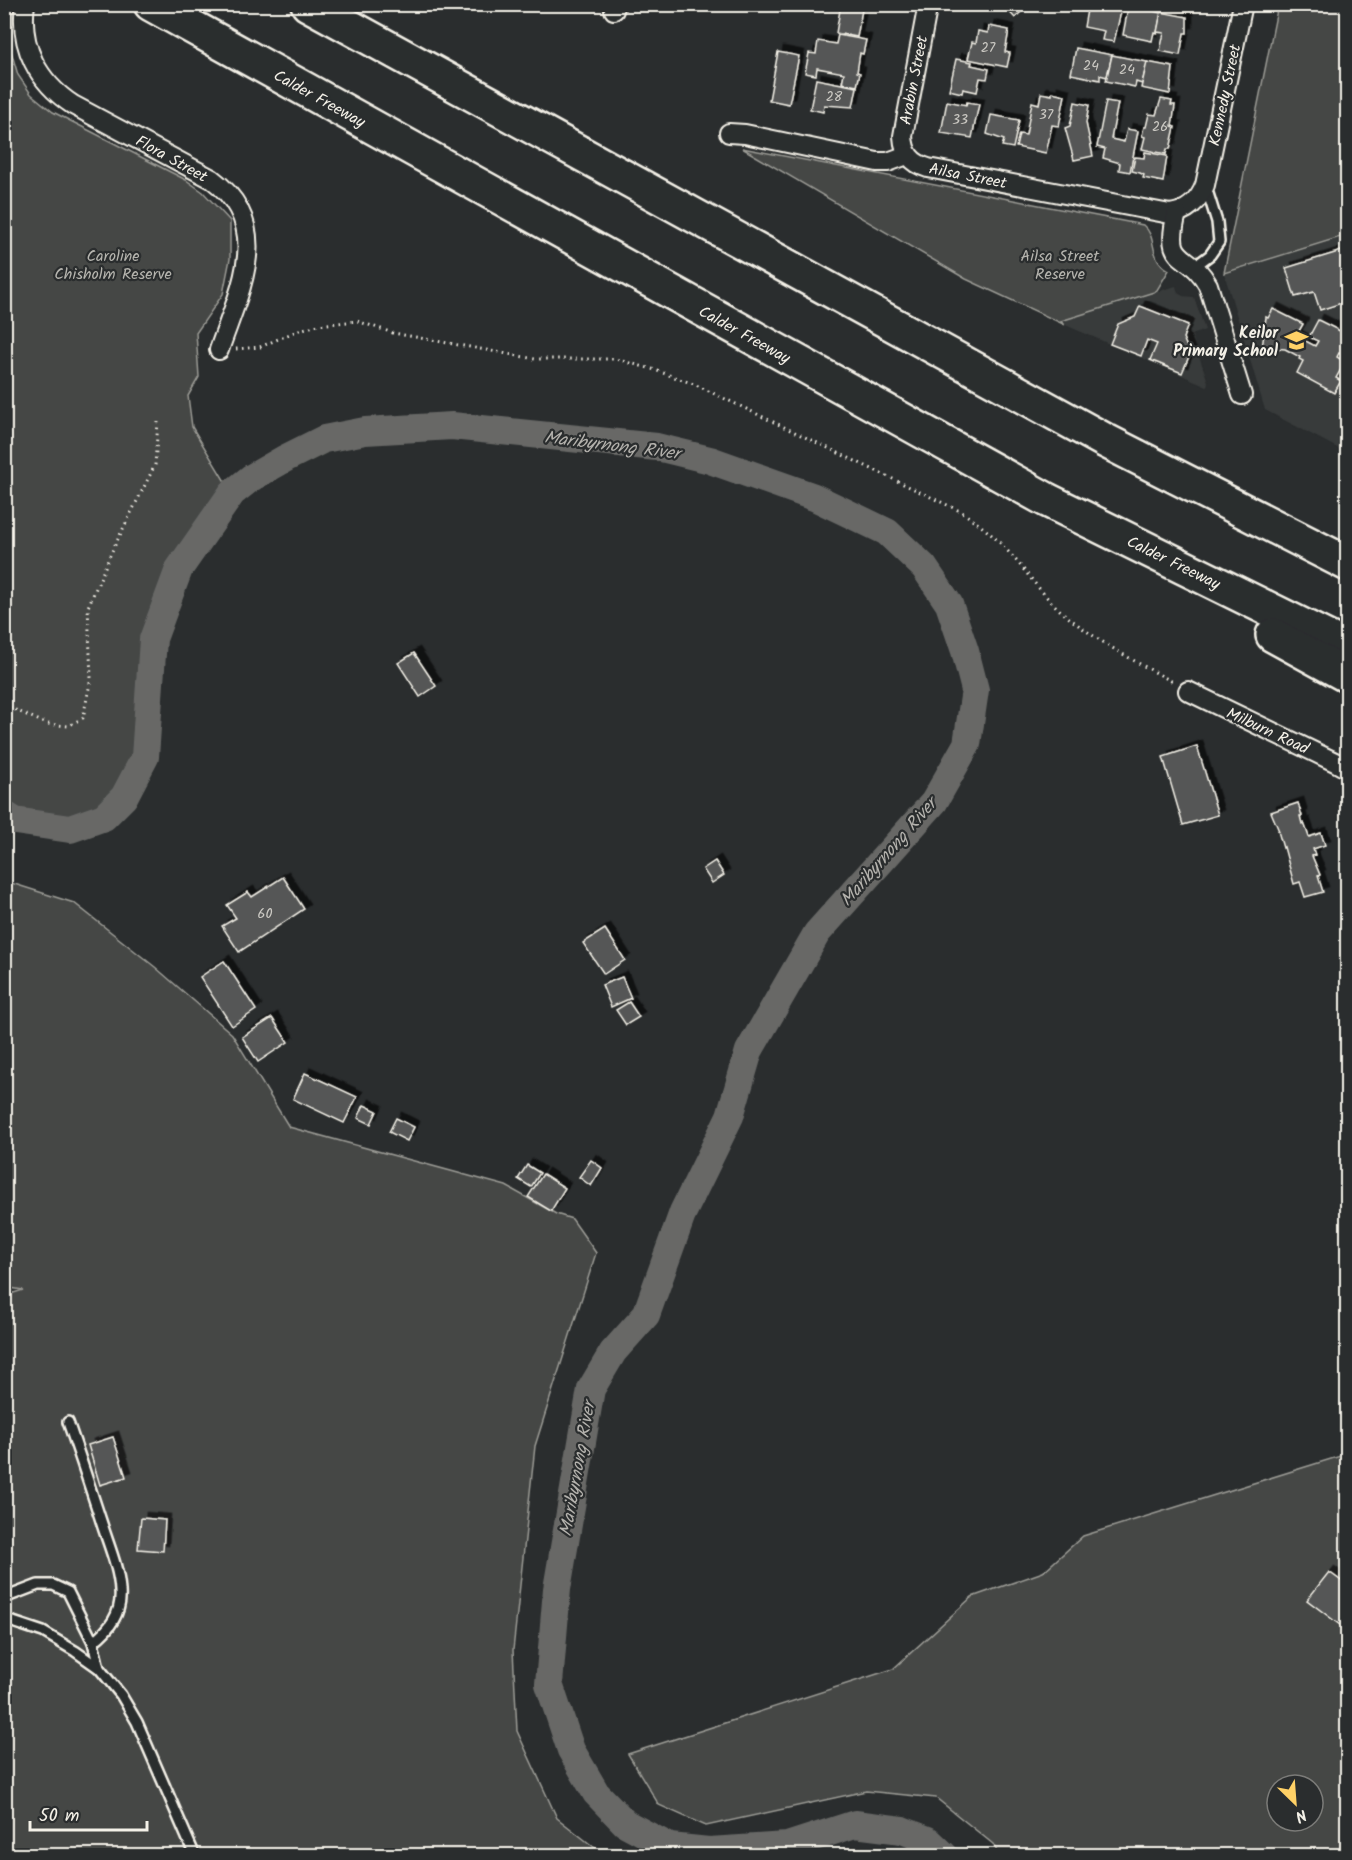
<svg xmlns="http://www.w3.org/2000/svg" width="1352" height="1860" viewBox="0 0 1352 1860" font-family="Kalam,sans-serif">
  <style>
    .built { fill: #373a3a }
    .green { fill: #444645; stroke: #9c9c96; stroke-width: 1.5; fill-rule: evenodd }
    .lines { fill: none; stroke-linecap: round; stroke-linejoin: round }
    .river { stroke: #676866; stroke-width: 28 }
    .building { fill: #555756; stroke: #f4f1e8; stroke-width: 1.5; filter: url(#shadow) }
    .lane-casing { stroke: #f4f1e8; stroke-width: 14 }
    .street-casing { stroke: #f4f1e8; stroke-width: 22 }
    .highway-casing { stroke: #f4f1e8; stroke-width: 38 }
    .path { stroke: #f4f1e8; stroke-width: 3; stroke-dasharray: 1.5 4.5; stroke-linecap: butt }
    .lane { stroke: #2a2d2e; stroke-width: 9 }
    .street { stroke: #2a2d2e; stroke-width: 18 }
    .highway { stroke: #2a2d2e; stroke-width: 33 }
    .labels { text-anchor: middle; stroke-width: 4.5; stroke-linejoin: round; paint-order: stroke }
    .number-label { font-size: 14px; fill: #cccac4 }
    .street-label { font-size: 16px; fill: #f4f1e8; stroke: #2a2d2e }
    .park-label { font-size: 16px; fill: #b6b5af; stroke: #2a2d2e }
    .poi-label { font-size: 16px; font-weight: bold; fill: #f4f1e8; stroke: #2a2d2e; text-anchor: end }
    .water-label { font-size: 18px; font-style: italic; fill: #b5b3ae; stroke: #2a2d2e }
  </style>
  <defs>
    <filter id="shadow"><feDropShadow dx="5.5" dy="-5.5" stdDeviation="0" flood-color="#0009"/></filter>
  </defs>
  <rect width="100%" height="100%" fill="#2a2d2e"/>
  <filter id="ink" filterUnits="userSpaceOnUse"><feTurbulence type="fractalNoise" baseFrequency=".0167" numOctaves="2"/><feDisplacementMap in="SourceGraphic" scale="12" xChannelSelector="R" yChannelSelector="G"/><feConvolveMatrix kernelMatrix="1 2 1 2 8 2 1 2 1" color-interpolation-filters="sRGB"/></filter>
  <g filter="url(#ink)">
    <!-- built -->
    <g class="built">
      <polygon points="1347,235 1347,453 1265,410 1224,273"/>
      <polygon points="1176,286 1178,293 1183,296 1194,297 1205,330 1192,335 1208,382 1207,386 1063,324 1061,321"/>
    </g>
    <!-- green -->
    <g class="green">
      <polygon points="12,5 11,51 18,75 31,94 53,112 186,180 203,192 230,221 230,259 223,294 196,333 199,377 188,396 192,427 232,493 179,569 153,639 145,757 124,797 104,817 70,829 15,821 5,814 4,5"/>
      <polygon points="1278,5 1347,5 1347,235 1224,273"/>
      <path d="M742 148 1143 225C1159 238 1147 258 1169 270L1157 290 1154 292 1061 321 1063 324 966 279Z"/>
      <polygon points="5,881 74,903 155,967 232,1034 289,1127 506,1186 556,1214 572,1219 596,1253 535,1446 513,1650 517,1731 557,1818 604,1855 5,1856 4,1296 23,1290 4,1287"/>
      <path d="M1347 1454V1855H999L993 1844 936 1798 866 1791 706 1826 659 1805 628 1754 893 1669 972 1597 1043 1572 1083 1536ZM1277 1785H1313V1821H1277Z"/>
    </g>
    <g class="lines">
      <!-- river -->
      <polyline class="river" points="4,814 15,821 70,829 104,817 124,797 145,757 153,639 179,569 232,493 251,478 286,458 324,439 365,431 452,426 657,447 710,460 814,497 887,532 924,567 949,604 965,651 975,690 967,744 934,802 817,933 749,1051 730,1116 683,1212 646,1315 613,1352 591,1389 557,1589 549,1684 571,1750 596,1793 625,1823 670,1847 709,1851 787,1846 855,1824 902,1830 928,1840 945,1856"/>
    </g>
    <!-- building -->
    <g class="building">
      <polygon points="841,4 863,4 857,37 836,33"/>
      <polygon points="1002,4 1029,4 1015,18"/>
      <polygon points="1088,4 1102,4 1104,6 1105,4 1113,4 1122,7 1114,42 1102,40 1104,31 1084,27"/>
      <polygon points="1138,7 1161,13 1157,33 1154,32 1152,41 1123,35 1128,8 1138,10"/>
      <polygon points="1161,12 1187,17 1187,33 1184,33 1180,55 1160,51 1164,33 1157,32"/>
      <polygon points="989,26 1009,30 1005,52 1010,53 1007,67 968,59 972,42 976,43 978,31 988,33"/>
      <polygon points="838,35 866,40 863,54 860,53 857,72 860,73 857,86 842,83 844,73 817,68 816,75 805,73 809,53 816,54 818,41 836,44"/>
      <polygon points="1076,48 1112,55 1107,77 1100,75 1100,80 1071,74"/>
      <polygon points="778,52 799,56 789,104 769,100"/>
      <polygon points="1112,55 1147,62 1142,84 1136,82 1135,87 1106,81"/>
      <polygon points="956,59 972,62 971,65 989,69 987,79 980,78 977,92 963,89 962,93 949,90"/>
      <polygon points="1147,62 1173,67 1170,94 1141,88"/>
      <polygon points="816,79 857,87 853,107 824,105 823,112 810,109"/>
      <polygon points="1052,92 1065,95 1059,126 1052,125 1046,153 1016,147 1019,134 1026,135 1032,102 1039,104 1041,93 1052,95"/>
      <polygon points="1161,99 1172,101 1171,105 1175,105 1172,126 1175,127 1170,149 1167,149 1166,154 1142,149 1145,137 1142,136 1144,127 1146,127 1149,114 1156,115"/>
      <polygon points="947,101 966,105 967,102 979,104 972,138 941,133"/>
      <polygon points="1106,101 1118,103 1111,139 1124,142 1127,129 1138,131 1130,172 1119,170 1120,163 1103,158 1105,149 1097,147"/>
      <polygon points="1075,102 1089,105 1086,123 1093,156 1074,160 1065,128 1070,126"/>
      <polygon points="991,115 1019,120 1013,148 1002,146 1004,140 987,134"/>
      <polygon points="1145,152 1167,156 1163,182 1143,178 1144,175 1140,173 1132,171 1135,157 1144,158"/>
      <polygon points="1348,249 1348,301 1320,310 1314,292 1295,297 1286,268"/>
      <polygon points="1140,306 1188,325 1183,338 1190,354 1182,373 1150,360 1157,344 1147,340 1141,356 1110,344 1118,324 1135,317"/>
      <polygon points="1273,309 1303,324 1296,336 1315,346 1318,341 1309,337 1318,320 1348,335 1348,357 1339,353 1337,357 1345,362 1336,378 1341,381 1334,393 1297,373 1303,361 1299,359 1300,357 1285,349 1273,348 1270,353 1262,349 1266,317 1268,318"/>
      <polygon points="414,653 436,686 420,697 398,663"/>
      <polygon points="1197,746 1218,815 1183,825 1163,757"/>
      <polygon points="1298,803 1302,816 1300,816 1302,824 1304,823 1309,837 1321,833 1325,845 1313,849 1315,855 1312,856 1320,875 1318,876 1323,892 1305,897 1300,882 1294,884 1284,847 1283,848 1278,831 1279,831 1271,812"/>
      <polygon points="715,861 724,875 712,883 703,869"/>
      <polygon points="283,877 304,909 239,952 222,926 236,918 227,905 248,892 252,897"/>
      <polygon points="605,929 625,960 604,974 583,943"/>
      <polygon points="224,961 256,1010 232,1026 200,977"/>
      <polygon points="622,977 631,998 611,1007 602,985"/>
      <polygon points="629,1002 639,1017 626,1025 616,1010"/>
      <polygon points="272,1018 288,1042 258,1062 242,1037"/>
      <polygon points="305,1073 357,1097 344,1123 293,1099"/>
      <polygon points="364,1105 377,1111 371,1124 358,1118"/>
      <polygon points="396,1118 414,1127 407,1141 389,1132"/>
      <polygon points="591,1160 602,1168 591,1186 579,1177"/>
      <polygon points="527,1165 540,1173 531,1187 518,1179"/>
      <polygon points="543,1174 565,1188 551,1211 528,1197"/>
      <polygon points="113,1437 126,1477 100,1485 88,1445"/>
      <polygon points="141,1518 165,1520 163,1551 138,1549"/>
      <polygon points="1329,1572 1348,1586 1348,1631 1307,1600"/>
    </g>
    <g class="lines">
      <defs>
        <g id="lane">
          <polyline points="1194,267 1210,255 1219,242 1217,222 1206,187"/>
          <path d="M68 1422C80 1456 91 1490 102 1524 109 1546 119 1569 120 1591 122 1613 109 1630 93 1642"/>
          <polyline points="4,1598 38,1585 53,1585 68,1592 93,1642 99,1668"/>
          <polyline points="4,1619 43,1632 75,1651 99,1668 121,1695 137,1722 195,1856"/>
        </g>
        <g id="street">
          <path d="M25 4C19 47 38 82 73 105L212 179C275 226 239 291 219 350"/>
          <path d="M928 4 903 136C904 153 911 163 928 168L1170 214C1187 212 1199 201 1205 185L1243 4"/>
          <polyline points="614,10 616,4"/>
          <polyline points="729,133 745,134 877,162 888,162 907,155"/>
          <path d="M1177 213C1163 267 1189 249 1208 285L1242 395"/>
          <polyline points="1188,691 1337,763 1348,769"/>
        </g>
        <g id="highway">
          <polyline points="151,4 1047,500 1348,648"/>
          <polyline points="308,4 1106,441 1348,564"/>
          <polyline points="1273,635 1348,676"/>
        </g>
      </defs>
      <!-- lane casing -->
      <use href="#lane" class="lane-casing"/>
      <!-- street casing -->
      <use href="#street" class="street-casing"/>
      <!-- highway casing -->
      <use href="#highway" class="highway-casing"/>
      <!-- path -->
      <g class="path">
        <path d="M236 349 260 347 299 330 318 325 357 321 393 333 535 359H615L652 369 694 384 962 512C976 522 989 531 1001 544 1023 566 1039 592 1062 612 1096 641 1136 662 1175 683"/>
        <polyline points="4,705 47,724 68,726 83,718 91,678 88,607 111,553 155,465 158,422"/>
      </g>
      <!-- lane -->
      <use href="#lane" class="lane"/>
      <!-- street -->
      <use href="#street" class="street"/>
      <!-- highway -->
      <use href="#highway" class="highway"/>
    </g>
  </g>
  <!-- icons -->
  <defs>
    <symbol id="school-bare" viewBox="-9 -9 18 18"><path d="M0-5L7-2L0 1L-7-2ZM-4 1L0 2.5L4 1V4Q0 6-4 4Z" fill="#ffd166" stroke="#2a2d2e" stroke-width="2.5" paint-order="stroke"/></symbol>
  </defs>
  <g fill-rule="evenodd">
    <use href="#school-bare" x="1280" y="324" width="33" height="33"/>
  </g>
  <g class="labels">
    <!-- number labels -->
    <g class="number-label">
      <text x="988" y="52">27</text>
      <text x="1091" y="70">24</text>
      <text x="1127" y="74">24</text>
      <text x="834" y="101">28</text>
      <text x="1046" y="119">37</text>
      <text x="960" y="124">33</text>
      <text x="1160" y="131">26</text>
      <text x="265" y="918">60</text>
    </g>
    <!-- street labels -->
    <g class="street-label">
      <text transform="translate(913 80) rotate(-79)" y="6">Arabin Street</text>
      <text transform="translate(1224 95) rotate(-78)" y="6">Kennedy Street</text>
      <text transform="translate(320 98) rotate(29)" y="6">Calder Freeway</text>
      <text transform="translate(172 158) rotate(29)" y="6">Flora Street</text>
      <text transform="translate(968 175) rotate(11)" y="6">Ailsa Street</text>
      <text transform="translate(745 334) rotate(29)" y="6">Calder Freeway</text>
      <text transform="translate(1174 562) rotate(26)" y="6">Calder Freeway</text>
      <text transform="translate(1268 730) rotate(25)" y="6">Milburn Road</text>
    </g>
    <!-- park labels -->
    <g class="park-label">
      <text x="113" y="261">Caroline<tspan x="113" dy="18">Chisholm Reserve</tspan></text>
      <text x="1060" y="261">Ailsa Street<tspan x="1060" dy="18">Reserve</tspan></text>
    </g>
    <!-- poi labels -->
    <g class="poi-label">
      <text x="1278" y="338">Keilor<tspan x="1278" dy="18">Primary School</tspan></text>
    </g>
    <!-- water labels -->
    <g class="water-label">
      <text transform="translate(612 445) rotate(7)" y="6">Maribyrnong River</text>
      <text transform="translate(888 852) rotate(-49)" y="6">Maribyrnong River</text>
      <text transform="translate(577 1469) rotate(-80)" y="6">Maribyrnong River</text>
    </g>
  </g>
  <!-- margin -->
  <rect width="1352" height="1860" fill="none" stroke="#2a2d2e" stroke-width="24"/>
  <rect x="12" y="12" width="1328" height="1836" fill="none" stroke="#f4f1e8" stroke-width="2" filter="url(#ink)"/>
  <!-- north arrow -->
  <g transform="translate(1295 1803) rotate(155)"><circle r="28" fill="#2a2d2e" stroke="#7b7b78" stroke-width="1.5"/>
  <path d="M0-4.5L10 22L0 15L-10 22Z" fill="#ffd166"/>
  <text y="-9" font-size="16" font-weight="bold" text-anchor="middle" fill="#f4f1e8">N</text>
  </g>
  <!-- scale -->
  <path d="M30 1821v9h117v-9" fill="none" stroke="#f4f1e8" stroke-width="3"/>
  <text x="39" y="1821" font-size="18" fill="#f4f1e8" stroke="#2a2d2e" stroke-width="4.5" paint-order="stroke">50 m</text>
</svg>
